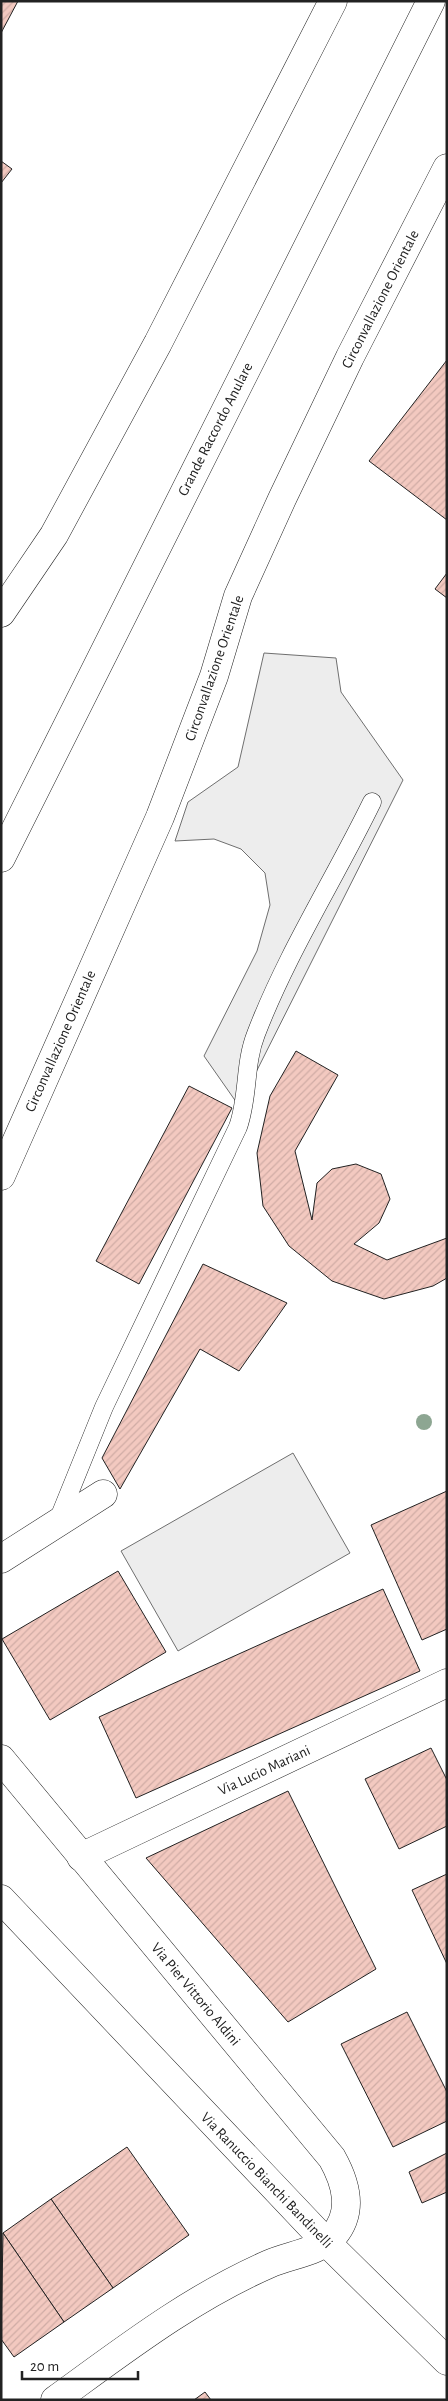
<svg xmlns="http://www.w3.org/2000/svg" width="448" height="2401" viewBox="0 0 448 2401" font-family="'Alegreya Sans',sans-serif">
  <style>
    .parking { fill: #ededed; stroke: #6f6f6f }
    .building { fill: url(#building-hatch); stroke: #222 }
    .lines { fill: none; stroke-linecap: round; stroke-linejoin: round }
    .lane-casing { stroke: #222; stroke-width: 19 }
    .street-casing { stroke: #222; stroke-width: 29 }
    .secondary-casing { stroke: #222; stroke-width: 29 }
    .highway-casing { stroke: #222; stroke-width: 29 }
    .lane { stroke: #fff; stroke-width: 18 }
    .street { stroke: #fff; stroke-width: 28 }
    .secondary { stroke: #fff; stroke-width: 28 }
    .highway { stroke: #fff; stroke-width: 28 }
    .tree { fill: #8da692 }
    .labels { text-anchor: middle; stroke-width: 4; stroke-linejoin: round; paint-order: stroke }
    .street-label { font-size: 15px; fill: #222; stroke: #fff }
  </style>
  <defs>
    <pattern id="building-hatch" width="6" height="6" patternUnits="userSpaceOnUse" patternTransform="scale(1.25)"><rect width="6" height="6" fill="#f3c9c0"/><path d="M-1 1l2-2M0 6l6-6M5 7l2-2" fill="none" stroke="#d0aca5"/></pattern>
  </defs>
  <rect width="100%" height="100%" fill="#fff"/>
  <!-- parking -->
  <g class="parking">
    <polygon points="264,653 336,658 341,692 403,780 239,1106 204,1056 257,951 270,905 265,873 241,849 214,839 175,841 188,802 238,767"/>
    <polygon points="293,1453 350,1553 178,1651 121,1551"/>
  </g>
  <!-- building -->
  <g class="building">
    <polygon points="1,1 18,1 1,33"/>
    <polygon points="1,161 12,169 1,183"/>
    <polygon points="447,360 447,520 369,461"/>
    <polygon points="447,573 447,598 435,589"/>
    <polygon points="296,1051 338,1075 295,1151 312,1220 317,1183 332,1169 356,1164 381,1174 390,1199 379,1223 354,1244 387,1260 447,1238 447,1278 433,1286 384,1299 332,1281 289,1246 263,1206 257,1153 270,1096"/>
    <polygon points="189,1086 232,1108 139,1284 96,1261"/>
    <polygon points="203,1264 287,1303 239,1371 200,1349 120,1489 102,1458"/>
    <polygon points="447,1491 447,1629 422,1640 371,1525"/>
    <polygon points="118,1571 166,1652 50,1720 2,1639"/>
    <polygon points="383,1589 420,1671 136,1798 99,1717"/>
    <polygon points="431,1748 447,1780 447,1826 399,1849 365,1779"/>
    <polygon points="288,1791 376,1969 288,2022 146,1858"/>
    <polygon points="447,1874 447,1964 412,1890"/>
    <polygon points="407,2012 447,2092 447,2121 393,2147 341,2044"/>
    <polygon points="127,2147 189,2235 113,2288 51,2199"/>
    <polygon points="447,2153 447,2192 422,2203 409,2172"/>
    <polygon points="51,2199 113,2288 64,2322 3,2233"/>
    <polygon points="3,2233 64,2322 14,2357 1,2339"/>
    <polygon points="205,2392 211,2400 194,2400"/>
  </g>
  <g class="lines">
    <defs>
      <path id="lane" d="M57 1523 104 1407 238 1127C249 1096 244 1064 256 1034 287 953 334 880 372 802"/>
      <g id="street">
        <polyline points="1,1559 103,1494"/>
        <path d="M1 1759 332 2158C346 2183 354 2211 334 2235 320 2252 289 2255 269 2264 191 2298 124 2350 55 2400"/>
        <polyline points="81,1857 447,1683"/>
      </g>
      <g id="secondary">
        <polyline points="1,613 54,535 158,343 333,1"/>
        <polyline points="1,1176 160,817 214,676 238,596 282,499 350,357 447,168"/>
        <polyline points="1,1899 327,2243 447,2361"/>
      </g>
      <polyline id="highway" points="1,858 431,1"/>
    </defs>
    <!-- lane casing -->
    <use href="#lane" class="lane-casing"/>
    <!-- street casing -->
    <use href="#street" class="street-casing"/>
    <!-- secondary casing -->
    <use href="#secondary" class="secondary-casing"/>
    <!-- highway casing -->
    <use href="#highway" class="highway-casing"/>
    <!-- lane -->
    <use href="#lane" class="lane"/>
    <!-- street -->
    <use href="#street" class="street"/>
    <!-- secondary -->
    <use href="#secondary" class="secondary"/>
    <!-- highway -->
    <use href="#highway" class="highway"/>
  </g>
  <!-- trees -->
  <circle class="tree" cx="424" cy="1422" r="8"/>
  <g class="labels">
    <!-- street labels -->
    <g class="street-label">
      <text transform="translate(380 299) rotate(-63)" y="5">Circonvallazione Orientale</text>
      <text transform="translate(215 429) rotate(-63)" y="5">Grande Raccordo Anulare</text>
      <text transform="translate(214 668) rotate(-71)" y="5">Circonvallazione Orientale</text>
      <text transform="translate(60 1041) rotate(-66)" y="5">Circonvallazione Orientale</text>
      <text transform="translate(264 1770) rotate(-25)" y="5">Via Lucio Mariani</text>
      <text transform="translate(196 1994) rotate(50)" y="5">Via Pier Vittorio Aldini</text>
      <text transform="translate(267 2180) rotate(46)" y="5">Via Ranuccio Bianchi Bandinelli</text>
    </g>
  </g>
  <!-- border -->
  <rect width="448" height="2401" fill="none" stroke="#222222" stroke-width="5"/>
  <!-- scale -->
  <path d="M22 2371v8h116v-8" fill="none" stroke="#222222" stroke-width="2.5"/>
  <text x="30" y="2371" font-size="15" fill="#222222" stroke="#ffffff" stroke-width="4" paint-order="stroke">20 m</text>
</svg>
